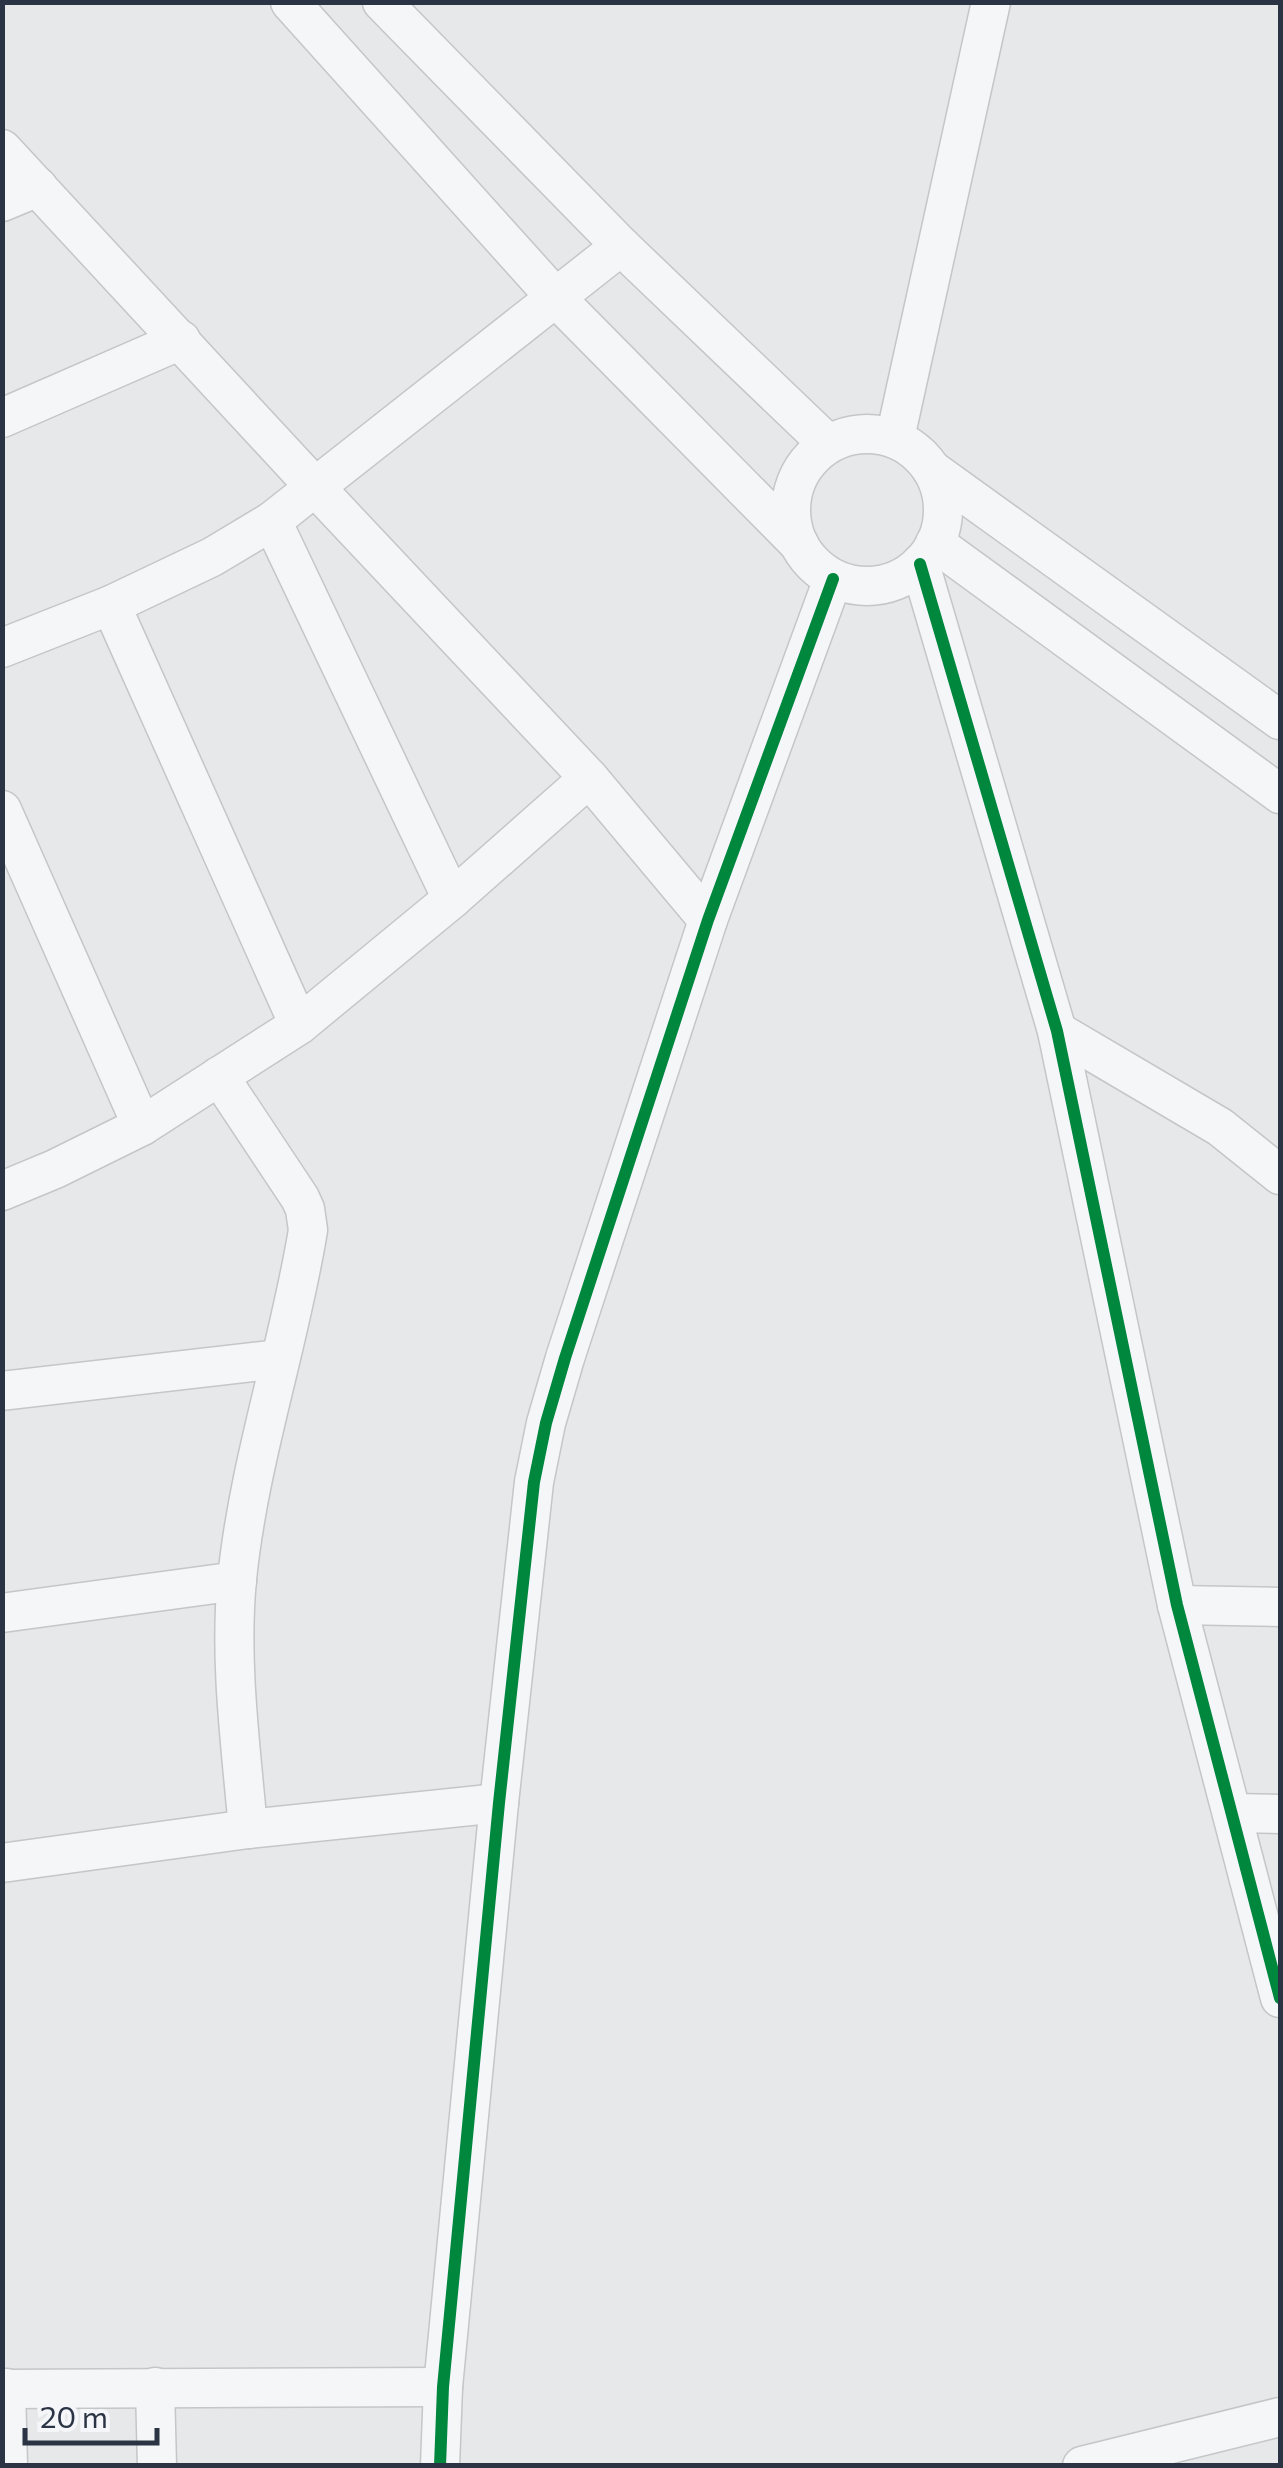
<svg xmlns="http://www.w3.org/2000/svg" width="1283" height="2468" viewBox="0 0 1283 2468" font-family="Commissioner,sans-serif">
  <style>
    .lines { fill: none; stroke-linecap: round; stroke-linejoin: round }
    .minor-casing { stroke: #c4c6c8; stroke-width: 41 }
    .minor { stroke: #f5f6f7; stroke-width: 38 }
    .cycleway-casing { stroke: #f4f6f9; stroke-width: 19 }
    .cycleway { stroke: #00873e; stroke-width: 12 }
  </style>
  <rect width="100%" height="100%" fill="#e6e8ea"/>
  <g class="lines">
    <defs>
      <g id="minor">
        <polyline points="290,2 556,298 799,544"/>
        <polyline points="382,2 621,246 828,444"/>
        <polyline points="2,149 315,487 589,778 708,920"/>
        <polyline points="2,202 38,187"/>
        <polyline points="2,418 181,340"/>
        <circle cx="867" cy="510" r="76"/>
        <polyline points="895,438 991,2"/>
        <polyline points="932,470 1280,720"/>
        <polyline points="272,521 452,899"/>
        <polyline points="935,543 1280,794"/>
        <polyline points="920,564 1057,1031 1177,1605 1280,1998"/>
        <polyline points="111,605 299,1025"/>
        <polyline points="2,648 111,605 212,557 272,521 621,246"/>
        <polyline points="2,810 142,1126"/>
        <polyline points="1057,1031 1220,1127 1280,1175"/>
        <path d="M219 1076 300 1198 305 1209 308 1230C289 1347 249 1460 237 1579 229 1662 241 1747 248 1829"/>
        <polyline points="2,1191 55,1169 142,1126 299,1025 452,899 589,778"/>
        <polyline points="2,1391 279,1359"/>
        <polyline points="1177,1605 1280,1607"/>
        <polyline points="2,1613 237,1581"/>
        <polyline points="1233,1813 1280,1814"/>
        <polyline points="2,1863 248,1829 499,1803"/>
        <polyline points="155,2387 157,2466"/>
        <polyline points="6,2388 8,2466"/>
        <polyline points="2,2389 443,2387"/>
        <polyline points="440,2466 443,2387 499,1803 534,1482 546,1423 565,1358 708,920 833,579"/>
        <polyline points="1082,2466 1280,2417"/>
      </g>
    </defs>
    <!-- minor casing -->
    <use href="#minor" class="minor-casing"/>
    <!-- minor -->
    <use href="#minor" class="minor"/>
    <defs>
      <g id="cycleway">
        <polyline points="920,564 1057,1031 1177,1605 1280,1998"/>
        <polyline points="440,2466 443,2387 499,1803 534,1482 546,1423 565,1358 708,920 833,579"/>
      </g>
    </defs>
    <!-- cycleway casing -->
    <use href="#cycleway" class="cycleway-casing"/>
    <!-- cycleway -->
    <use href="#cycleway" class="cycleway"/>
  </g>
  <!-- border -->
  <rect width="1283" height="2468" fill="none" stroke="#2b3445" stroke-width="10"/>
  <!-- scale -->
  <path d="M25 2428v15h132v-15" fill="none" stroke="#2b3445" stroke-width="5"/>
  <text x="40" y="2428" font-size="30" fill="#2b3445" stroke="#f4f6f9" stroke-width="8" paint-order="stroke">20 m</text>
</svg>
